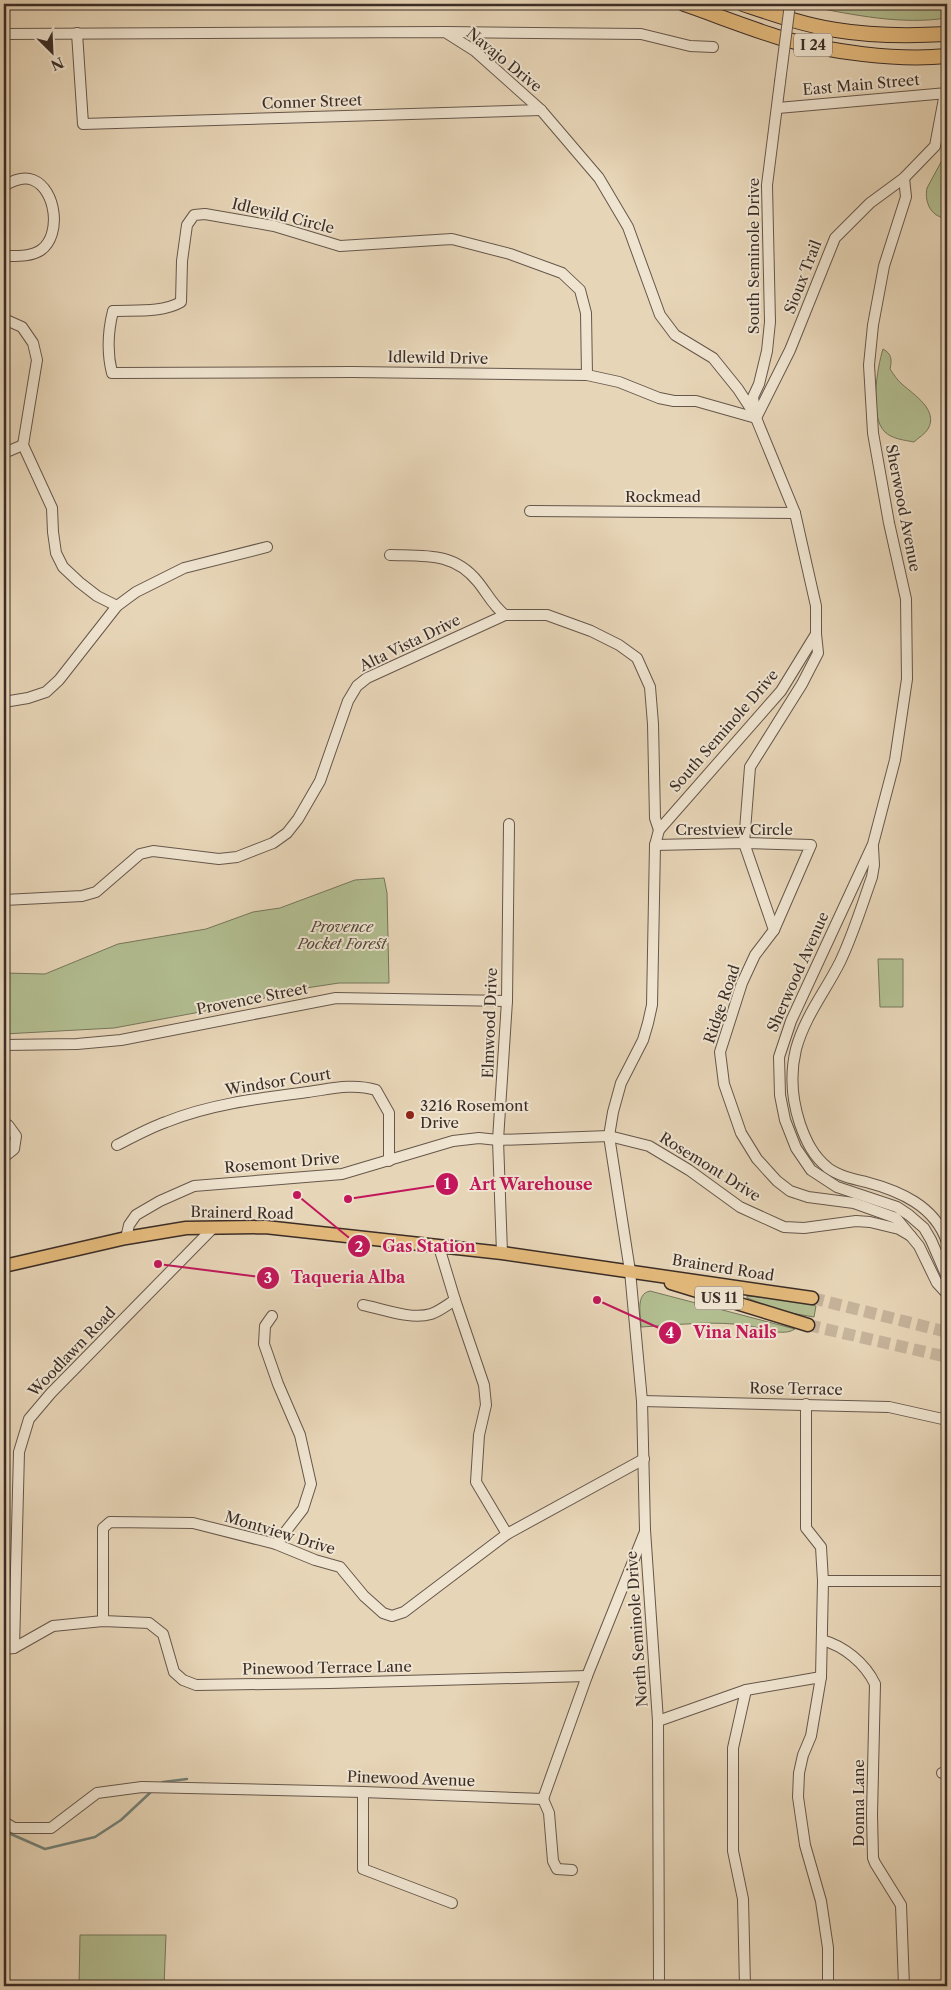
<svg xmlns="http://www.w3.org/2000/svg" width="951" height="1990" viewBox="0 0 951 1990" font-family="'Libre Caslon Text',serif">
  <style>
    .green { fill: #b2be91; stroke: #76765c }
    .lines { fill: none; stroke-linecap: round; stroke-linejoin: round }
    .stream { stroke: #728178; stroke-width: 2.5 }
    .major-tunnel { stroke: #c5b39a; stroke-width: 12; stroke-dasharray: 12 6; stroke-linecap: butt }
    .minor-casing { stroke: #66574b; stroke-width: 12 }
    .major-casing { stroke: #3b2d27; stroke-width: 15 }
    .highway-casing { stroke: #3b2d27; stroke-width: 16 }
    .minor { stroke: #efe4d0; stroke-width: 10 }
    .major { stroke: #e4ba7c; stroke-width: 12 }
    .highway { stroke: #e4ba7c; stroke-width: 14 }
    .minor-bridge-casing { stroke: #66574b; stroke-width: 12; stroke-linecap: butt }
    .minor-bridge { stroke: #efe4d0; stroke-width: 10 }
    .poi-dot { fill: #8f2418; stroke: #efe4d0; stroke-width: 2 }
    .labels { text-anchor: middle; stroke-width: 4; stroke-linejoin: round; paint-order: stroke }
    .shield { fill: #efe4d0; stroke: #71645a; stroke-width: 1 }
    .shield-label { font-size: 14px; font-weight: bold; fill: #3b2d27 }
    .street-label { font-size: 15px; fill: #3b2d27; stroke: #efe4d0 }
    .park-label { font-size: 15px; font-style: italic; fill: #534a3c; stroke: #efe4d0 }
    .poi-label { font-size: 15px; fill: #3b2d27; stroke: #efe4d0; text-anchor: start }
    .leader { fill: none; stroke: #c2185b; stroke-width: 2 }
    .callout-dot { fill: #c2185b; stroke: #efe4d0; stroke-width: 2 }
    .mark-label { font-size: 15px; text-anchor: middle; font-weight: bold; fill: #fff }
    .callout-label { font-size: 16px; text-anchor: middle; font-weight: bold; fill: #c2185b; stroke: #efe4d0; stroke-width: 4; stroke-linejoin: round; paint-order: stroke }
  </style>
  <rect width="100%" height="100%" fill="#e7d5b7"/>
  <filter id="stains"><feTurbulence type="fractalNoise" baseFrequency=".004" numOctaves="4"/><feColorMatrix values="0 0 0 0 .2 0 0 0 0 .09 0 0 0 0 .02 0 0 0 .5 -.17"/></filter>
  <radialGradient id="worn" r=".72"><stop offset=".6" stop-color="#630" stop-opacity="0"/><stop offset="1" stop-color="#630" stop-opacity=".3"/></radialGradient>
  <!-- green -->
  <g class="green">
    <path d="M808 4H947V18C901 25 854 15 808 6Z"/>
    <path d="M947 151V218C932 218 924 203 927 188Z"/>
    <path d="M883 349C892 354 892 360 890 369 894 375 897 380 903 385 913 394 939 410 928 429 925 434 918 438 914 442 904 440 892 439 885 432 869 417 877 368 883 349Z"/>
    <polygon points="384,878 387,893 389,983 339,983 306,988 227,1007 114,1028 4,1034 4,973 45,974 118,944 206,929 253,912 280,908 355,880"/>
    <polygon points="878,959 903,959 903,1007 880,1007"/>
    <path d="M650 1291 795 1329C783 1337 763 1328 750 1326 714 1320 677 1325 641 1327 641 1315 635 1294 650 1291Z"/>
    <polygon points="747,1296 795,1300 816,1306 814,1317 785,1312 747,1298"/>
    <polygon points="80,1935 166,1935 164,1986 79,1986"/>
  </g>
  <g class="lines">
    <!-- stream -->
    <g class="stream">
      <polyline points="160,1784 163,1782 187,1779"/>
      <polyline points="4,1831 45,1849 95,1837 121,1820 152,1791"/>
    </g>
    <!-- major-tunnel -->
    <g class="major-tunnel">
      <polyline points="812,1298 947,1332"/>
      <polyline points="808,1325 947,1357"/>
    </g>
    <defs>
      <g id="minor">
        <polyline points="446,32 641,34 690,46 713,47"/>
        <polyline points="77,33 83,124 541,110"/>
        <polyline points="4,34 445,32 475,51 541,110 599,178 628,227 660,315 675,335 713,358 738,389 755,415"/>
        <polyline points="778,108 947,93"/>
        <polyline points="904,178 906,197 884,266 873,325 869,365 873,433 889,523 906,599 907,679 895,760 873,844 791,1021 779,1057 780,1095 785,1120 796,1148 811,1170 837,1187 897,1207 909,1215 924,1228 931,1240 947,1277"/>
        <path d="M4 186C12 181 23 176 33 180 56 189 62 235 41 250 31 257 16 256 4 256"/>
        <polyline points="4,319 22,327 33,343 37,360 23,445 52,508 53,532 56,553 63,567 79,582 97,596 117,606"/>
        <path d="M587 375 586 313 580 290 562 273 510 254 452 239 340 246 274 226 205 214 194 215 187 225 182 261 181 302C162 313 135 310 113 311 108 331 107 353 112 373L352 372 587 375 619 382 659 398 674 401H696L756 418"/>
        <polyline points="756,418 790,350 835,238 870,203 904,178 935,146 945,93"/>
        <polyline points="4,453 23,445"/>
        <polyline points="530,511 795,513"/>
        <path d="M390 555C425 556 454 552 478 582 487 593 493 606 505 615"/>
        <polyline points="816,634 818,653 802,684 750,767 744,843 774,930 755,955 742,983 720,1052 724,1084 741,1133 757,1159 777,1181 790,1191 808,1197 854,1203 896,1218 919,1246 937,1283 947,1294"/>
        <polyline points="4,702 28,698 46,692 59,680 117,606 136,592 184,568 267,547"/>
        <polyline points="655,845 744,843 811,845 774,930"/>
        <path d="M873 847 874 865 872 877C862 905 853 935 840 962 825 992 805 1016 796 1049 790 1074 792 1100 800 1124 806 1141 813 1156 828 1168 839 1176 853 1179 866 1182 900 1191 935 1206 947 1242"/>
        <polyline points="4,900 82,896 96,892 140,854 153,851 219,859 237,857 273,843 287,833 298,819 320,781 348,701 357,686 367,678 505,615 547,615 591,631 619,645 637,658 650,687 653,724 655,818 659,830"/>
        <polyline points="4,1045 77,1044 121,1040 336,998 507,1001"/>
        <polyline points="4,1124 8,1125 16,1136 14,1149 4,1157"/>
        <path d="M117 1145C133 1137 149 1128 166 1122 210 1104 261 1098 308 1092 330 1089 353 1083 376 1090L389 1113V1161"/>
        <polyline points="126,1238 129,1225 136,1215 160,1201 194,1186 342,1174 453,1141 479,1138 498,1140 609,1136 649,1146 689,1170 740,1207 784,1227 804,1228 856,1221 870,1222 899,1229 911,1236"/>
        <polyline points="439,1247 455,1300 484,1385 486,1405 479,1435 476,1482 507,1534"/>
        <polyline points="502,1253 498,1140 507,1001 509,824"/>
        <path d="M363 1305C383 1309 411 1320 431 1314 440 1311 447 1305 455 1300"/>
        <polyline points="272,1316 265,1326 264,1344 278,1384 300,1435 311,1484 303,1509 276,1544"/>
        <polyline points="642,1401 889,1407 947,1420"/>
        <polyline points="806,1404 806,1528 821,1547 823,1581 821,1677 811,1736 803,1755 799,1773 798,1797 805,1845 821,1901 828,1948 828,1986"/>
        <polyline points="823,1581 947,1581"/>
        <polyline points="103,1621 103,1528 110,1522 193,1523 276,1544 315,1560 340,1567 364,1596 383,1613 392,1616 404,1612 507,1534 644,1459"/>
        <path d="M822 1640C844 1646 865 1663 875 1684L872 1815 873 1858 875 1863 901 1905 904 1986"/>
        <polyline points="14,1648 19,1452 29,1419 51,1393 214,1227"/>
        <polyline points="4,1649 14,1648 53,1626 103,1621 149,1623 163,1634 174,1672 183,1680 196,1685 330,1683 587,1676"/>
        <polyline points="658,1721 746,1690 821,1677"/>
        <polyline points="942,1773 947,1773"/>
        <polyline points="363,1792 363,1869 452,1903"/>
        <polyline points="543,1799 549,1813 553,1861 557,1869 572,1870"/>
        <polyline points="4,1822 14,1828 51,1828 97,1793 142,1787 363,1792 543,1799 587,1676 644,1534"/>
        <polyline points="659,1986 658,1721 645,1530 642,1401 630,1271 609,1136 613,1112 621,1083 643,1040 648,1023 652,1005 655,845 659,830 781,691 816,634 816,606 795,513 756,418 753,397 759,384 767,351 770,322 767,185 780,82"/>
        <polyline points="745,1986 743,1899 733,1851 733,1748 746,1690"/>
      </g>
      <g id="major">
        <polyline points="4,1266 126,1238 186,1228 265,1227 502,1253 812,1298"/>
        <polyline points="671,1283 808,1325"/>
      </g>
      <g id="highway">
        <path d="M684 4C716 15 748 28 781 38 829 52 897 61 947 56"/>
        <path d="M743 4C773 14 804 25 836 30 872 36 910 36 947 34"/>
      </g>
    </defs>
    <!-- minor casing -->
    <use href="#minor" class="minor-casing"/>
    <!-- major casing -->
    <use href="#major" class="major-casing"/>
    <!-- highway casing -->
    <use href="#highway" class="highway-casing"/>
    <!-- minor -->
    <use href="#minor" class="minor"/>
    <!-- major -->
    <use href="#major" class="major"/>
    <!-- highway -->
    <use href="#highway" class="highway"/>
    <defs>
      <polyline id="minor-bridge" points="780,82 790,4"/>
    </defs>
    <!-- minor-bridge casing -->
    <use href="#minor-bridge" class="minor-bridge-casing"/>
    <!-- minor-bridge -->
    <use href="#minor-bridge" class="minor-bridge"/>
  </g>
  <!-- markers -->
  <circle class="poi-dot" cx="410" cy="1115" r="5"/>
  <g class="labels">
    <!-- shield labels -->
    <g class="shield">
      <rect x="794" y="33.5" width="38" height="23" rx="4"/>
      <rect x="695" y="1286.5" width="48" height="23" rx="4"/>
    </g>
    <g class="shield-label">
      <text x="813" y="50">I 24</text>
      <text x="719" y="1303">US 11</text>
    </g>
    <!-- street labels -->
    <g class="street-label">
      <text transform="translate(504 60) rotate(39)" y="5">Navajo Drive</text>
      <text transform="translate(861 85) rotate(-5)" y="5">East Main Street</text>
      <text transform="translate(312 102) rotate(-2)" y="5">Conner Street</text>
      <text transform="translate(283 216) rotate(14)" y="5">Idlewild Circle</text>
      <text transform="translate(754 256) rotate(-90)" y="5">South Seminole Drive</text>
      <text transform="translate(803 277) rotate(-69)" y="5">Sioux Trail</text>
      <text transform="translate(438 358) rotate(1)" y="5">Idlewild Drive</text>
      <text x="663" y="502">Rockmead</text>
      <text transform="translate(903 508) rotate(79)" y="5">Sherwood Avenue</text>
      <text transform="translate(410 643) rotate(-26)" y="5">Alta Vista Drive</text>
      <text transform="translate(724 731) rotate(-49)" y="5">South Seminole Drive</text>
      <text x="734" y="835">Crestview Circle</text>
      <text transform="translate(798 972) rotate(-66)" y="5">Sherwood Avenue</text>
      <text transform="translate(252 999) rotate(-11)" y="5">Provence Street</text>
      <text transform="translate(722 1004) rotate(-71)" y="5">Ridge Road</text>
      <text transform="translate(490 1023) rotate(-88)" y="5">Elmwood Drive</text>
      <text transform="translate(278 1082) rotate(-9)" y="5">Windsor Court</text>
      <text transform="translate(282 1163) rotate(-5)" y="5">Rosemont Drive</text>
      <text transform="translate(710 1167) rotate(32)" y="5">Rosemont Drive</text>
      <text transform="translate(242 1213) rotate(1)" y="5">Brainerd Road</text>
      <text transform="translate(723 1268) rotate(9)" y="5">Brainerd Road</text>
      <text transform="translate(72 1352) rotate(-46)" y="5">Woodlawn Road</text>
      <text transform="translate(796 1389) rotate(1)" y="5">Rose Terrace</text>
      <text transform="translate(280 1533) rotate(17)" y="5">Montview Drive</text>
      <text transform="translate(637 1629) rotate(-94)" y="5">North Seminole Drive</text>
      <text transform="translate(327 1668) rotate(-1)" y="5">Pinewood Terrace Lane</text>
      <text transform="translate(411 1779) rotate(2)" y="5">Pinewood Avenue</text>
      <text transform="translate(859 1803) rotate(-90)" y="5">Donna Lane</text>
    </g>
    <!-- park labels -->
    <g class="park-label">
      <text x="342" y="932">Provence<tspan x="342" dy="17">Pocket Forest</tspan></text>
    </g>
    <!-- poi labels -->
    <g class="poi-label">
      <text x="420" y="1111">3216 Rosemont<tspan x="420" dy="17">Drive</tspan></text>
    </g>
  </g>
  <!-- callouts -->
  <path class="leader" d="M348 1199L447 1184M297 1195L359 1246M158 1264L268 1278M597 1300L670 1333"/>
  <g class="callout-dot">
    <circle cx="348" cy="1199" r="5"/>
    <circle cx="297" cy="1195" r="5"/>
    <circle cx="158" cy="1264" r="5"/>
    <circle cx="597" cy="1300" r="5"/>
    <circle cx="447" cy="1184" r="12"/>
    <circle cx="359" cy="1246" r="12"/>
    <circle cx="268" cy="1278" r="12"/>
    <circle cx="670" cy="1333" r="12"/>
  </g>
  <g class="mark-label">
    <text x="447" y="1189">1</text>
    <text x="359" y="1252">2</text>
    <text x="268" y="1283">3</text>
    <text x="670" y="1338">4</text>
  </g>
  <g class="callout-label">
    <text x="531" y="1190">Art Warehouse</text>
    <text x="429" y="1252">Gas Station</text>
    <text x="348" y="1283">Taqueria Alba</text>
    <text x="735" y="1338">Vina Nails</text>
  </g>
  <!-- margin -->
  <rect width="951" height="1990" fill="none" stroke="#e7d5b7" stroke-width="20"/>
  <rect x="5" y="5" width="941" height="1980" fill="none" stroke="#3b2d27" stroke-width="2.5"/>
  <rect x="10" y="10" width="931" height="1970" fill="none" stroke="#3b2d27"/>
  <!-- north arrow -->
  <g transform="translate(52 52) rotate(156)" stroke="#efe4d0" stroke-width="4" paint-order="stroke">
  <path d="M0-4L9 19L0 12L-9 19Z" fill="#3b2d27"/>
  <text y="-8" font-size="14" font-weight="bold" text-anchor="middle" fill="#3b2d27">N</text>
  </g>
  <rect width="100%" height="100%" filter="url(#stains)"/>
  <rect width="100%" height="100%" fill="url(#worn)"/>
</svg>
